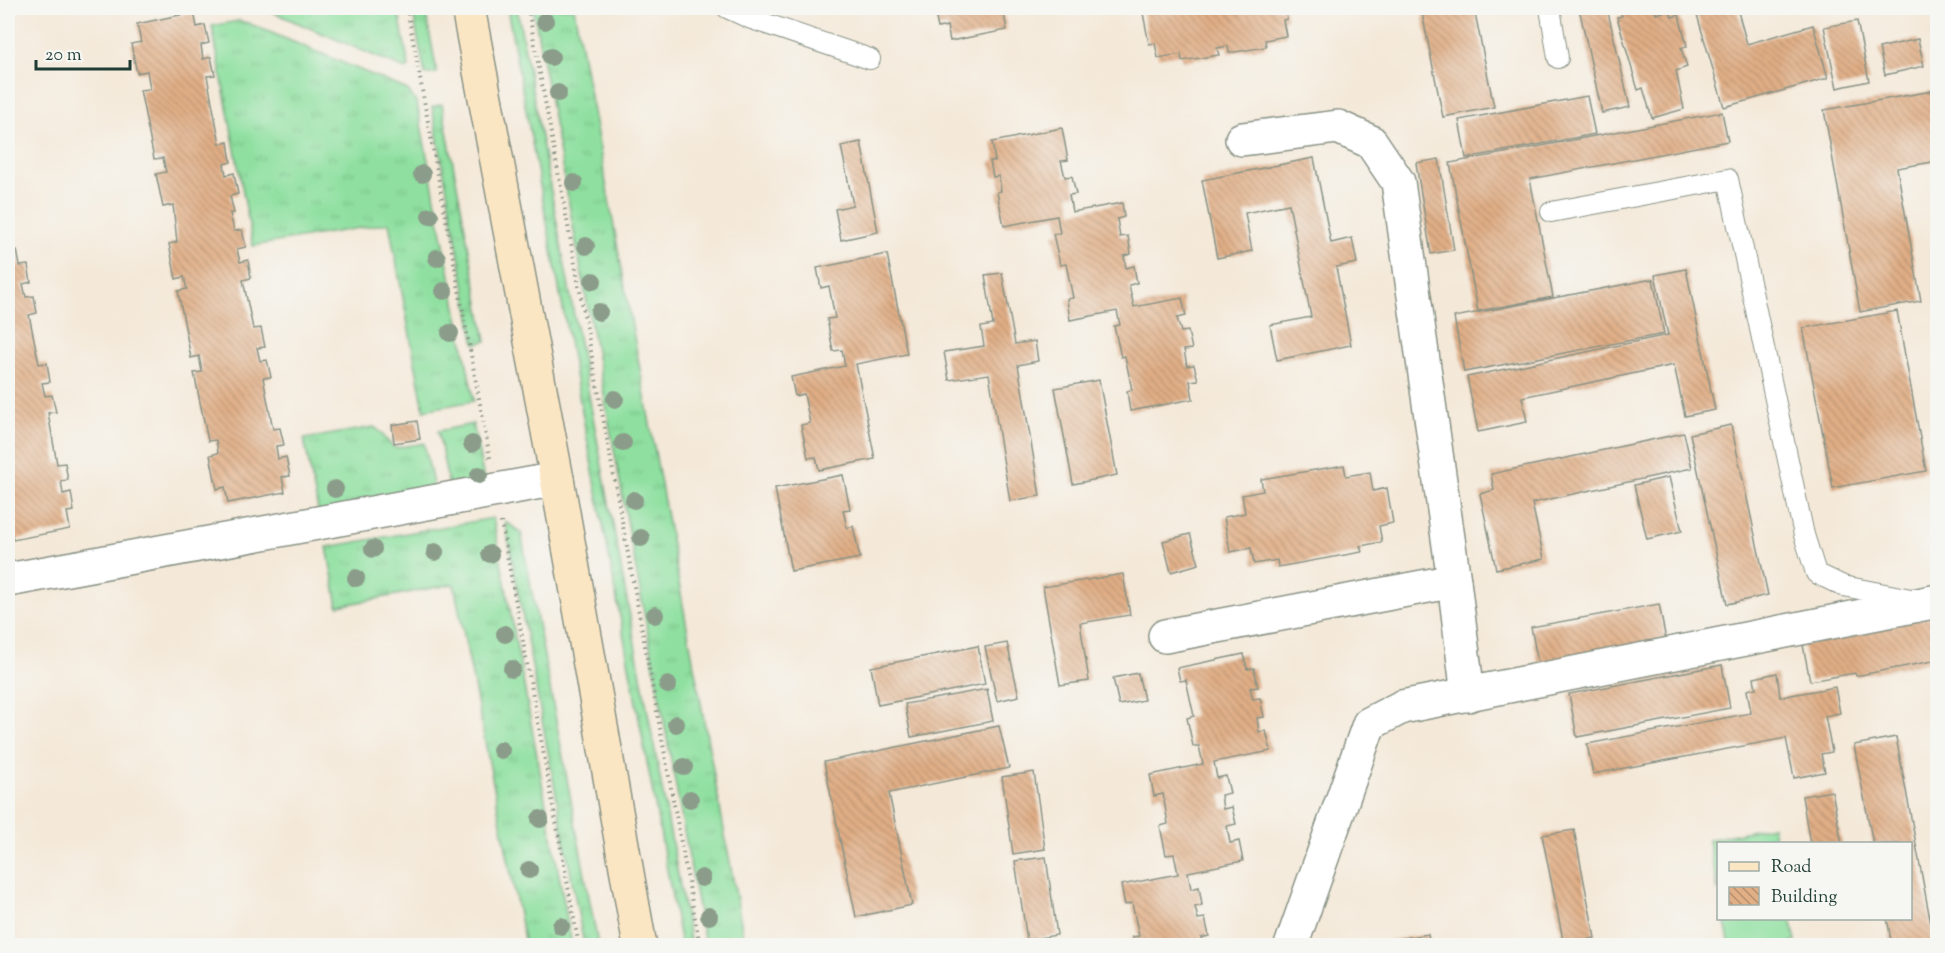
<svg xmlns="http://www.w3.org/2000/svg" width="1945" height="953" viewBox="0 0 1945 953" font-family="'Sorts Mill Goudy',serif">
  <style>
    .grass { fill: url(#grass-tufts); stroke: #578e6a; stroke-width: 1.5 }
    .pitch { fill: #8fe0a0; stroke: #578e6a; stroke-width: 1.5 }
    .building { fill: url(#building-back-hatch) }
    .lines { fill: none; stroke-linecap: round; stroke-linejoin: round }
    .service-casing { stroke: #8a9386; stroke-width: 22 }
    .minor-casing { stroke: #8a9386; stroke-width: 36 }
    .secondary-casing { stroke: #8a9386; stroke-width: 36 }
    .path { stroke: #8a9386; stroke-width: 4; stroke-dasharray: 1.5 4.5; stroke-linecap: butt }
    .service { stroke: #fff; stroke-width: 20 }
    .minor { stroke: #fff; stroke-width: 33 }
    .secondary { stroke: #fbe6c4; stroke-width: 33 }
    .tree { fill: #8b9d8a }
  </style>
  <defs>
    <pattern id="grass-tufts" width="24" height="20" patternUnits="userSpaceOnUse" patternTransform="scale(1.5)"><rect width="24" height="20" fill="#8fe0a0"/><path d="M3 7l-1-3M5 7V3M7 7l1-3M15 17l-1-3M17 17v-4M19 17l1-3" fill="none" stroke="#7bc18a"/></pattern>
    <pattern id="building-back-hatch" width="6" height="6" patternUnits="userSpaceOnUse" patternTransform="scale(1.5)"><rect width="6" height="6" fill="#e1af86"/><path d="M-1 5l2 2M0 0l6 6M5-1l2 2" fill="none" stroke="#b6906e"/></pattern>
  </defs>
  <rect width="100%" height="100%" fill="#f6f6f2"/>
  <filter id="ink" filterUnits="userSpaceOnUse"><feTurbulence type="fractalNoise" baseFrequency=".0167" numOctaves="2"/><feDisplacementMap in="SourceGraphic" scale="12" xChannelSelector="R" yChannelSelector="G"/><feConvolveMatrix kernelMatrix="1 2 1 2 8 2 1 2 1" color-interpolation-filters="sRGB"/></filter>
  <filter id="wash" filterUnits="userSpaceOnUse"><feTurbulence type="fractalNoise" baseFrequency=".008" numOctaves="4" result="noise"/><feDisplacementMap in="SourceGraphic" scale="24" xChannelSelector="R" yChannelSelector="G"/><feGaussianBlur stdDeviation="1.35" result="paint"/><feColorMatrix in="noise" values="0 0 0 0 0 0 0 0 0 0 0 0 0 0 0 0 0 1.4 0 .05"/><feComposite in="paint" operator="in"/></filter>
  <g filter="url(#wash)">
    <rect width="100%" height="100%" fill="#f4e9d9"/>
    <!-- grass -->
    <g class="grass">
      <polygon points="263,8 398,8 409,67 405,69"/>
      <polygon points="412,8 425,8 437,73 425,75"/>
      <polygon points="507,8 517,8 691,945 681,945"/>
      <polygon points="533,8 574,8 745,945 705,945"/>
      <polygon points="238,21 248,23 408,90 417,104 474,401 424,410 389,223 253,246 212,26"/>
      <polygon points="442,104 486,341 475,344 432,107"/>
      <polygon points="473,424 485,485 450,492 438,431"/>
      <path d="M374 427C383 432 386 442 395 448L424 443 435 494 319 515 304 439Z"/>
      <polygon points="493,518 572,945 525,945 454,584 338,606 327,547"/>
      <polygon points="505,521 521,533 598,945 584,945"/>
    </g>
    <!-- pitch -->
    <g class="pitch">
      <polygon points="1772,826 1775,843 1718,844 1718,891 1708,840"/>
      <polygon points="1724,919 1791,919 1796,942 1778,945 1730,945"/>
    </g>
    <g id="blocks">
      <!-- building -->
      <g class="building">
        <polygon points="934,8 1012,8 1013,13 1004,14 1007,30 950,41 947,26 938,28"/>
        <polygon points="1142,8 1285,8 1287,19 1283,20 1286,36 1265,40 1266,47 1229,53 1228,46 1217,48 1219,55 1182,61 1181,54 1158,58 1155,43 1149,44"/>
        <polygon points="1421,8 1474,8 1494,107 1443,117"/>
        <polygon points="1579,8 1607,8 1630,107 1602,113"/>
        <polygon points="1619,8 1654,8 1656,14 1670,10 1672,17 1679,15 1687,46 1681,48 1687,67 1676,71 1684,109 1652,118 1643,88 1638,90 1617,17 1622,16"/>
        <polygon points="1695,8 1737,8 1747,44 1813,25 1828,78 1724,107"/>
        <polygon points="194,12 197,27 205,25 209,43 201,45 203,59 211,57 215,75 207,76 220,144 228,142 231,162 224,164 226,175 234,173 238,194 230,196 234,213 230,213 234,231 242,230 246,247 237,249 240,262 248,260 251,278 243,280 253,329 261,328 265,347 257,348 260,361 267,360 271,377 263,378 273,429 280,428 284,445 276,446 278,459 286,457 290,476 282,477 285,492 228,503 225,487 217,489 210,455 218,453 216,440 208,441 194,373 202,372 199,356 191,358 178,291 187,289 184,277 176,279 169,244 177,242 173,205 163,207 156,174 166,172 163,158 154,159 140,90 150,89 147,71 137,73 131,44 141,42 137,24"/>
        <polygon points="1857,21 1869,81 1837,88 1824,27"/>
        <polygon points="1918,39 1924,66 1885,75 1879,48"/>
        <polygon points="1938,90 1938,161 1897,168 1921,301 1860,312 1824,110"/>
        <polygon points="1587,96 1595,134 1466,158 1459,120"/>
        <polygon points="1722,112 1728,141 1530,179 1553,297 1478,311 1450,163"/>
        <polygon points="1062,128 1068,160 1061,161 1065,177 1072,176 1076,194 1069,195 1072,212 1122,203 1124,217 1117,219 1120,237 1128,236 1131,254 1124,256 1126,268 1134,266 1137,283 1129,285 1134,307 1182,298 1186,316 1177,318 1181,332 1188,331 1192,349 1184,350 1187,366 1194,365 1198,380 1190,381 1193,399 1130,411 1127,391 1132,390 1125,356 1121,357 1114,326 1120,325 1117,311 1070,320 1067,299 1073,298 1066,264 1060,265 1053,234 1060,233 1057,216 1004,226 997,192 1001,191 999,176 993,177 990,161 995,161 992,142"/>
        <polygon points="861,142 878,232 841,240 835,209 853,205 841,146"/>
        <polygon points="1314,158 1331,243 1352,238 1357,263 1336,267 1351,345 1277,360 1270,325 1311,317 1289,204 1245,213 1252,251 1217,258 1202,180"/>
        <polygon points="1439,159 1454,250 1431,254 1416,163"/>
        <polygon points="17,250 20,266 28,265 31,282 23,284 26,297 34,296 37,313 29,315 39,364 47,363 50,382 42,383 45,396 52,395 56,412 48,413 57,464 65,463 68,480 61,481 63,494 71,492 74,511 67,512 70,529 13,540 9,522 8,522 8,252"/>
        <polygon points="887,254 907,354 856,364 875,459 819,470 816,457 808,458 801,425 810,423 804,394 795,396 791,377 845,366 842,350 833,351 827,319 835,318 829,286 821,288 817,268"/>
        <polygon points="1686,269 1715,410 1685,416 1674,365 1522,397 1527,422 1478,432 1467,377 1668,335 1655,275"/>
        <polygon points="1002,273 1015,344 1035,341 1038,361 1018,365 1040,496 1010,501 989,374 949,380 944,352 984,346 981,327 993,325 985,275"/>
        <polygon points="1653,279 1664,334 1464,372 1454,317"/>
        <polygon points="1897,311 1926,471 1833,488 1803,328"/>
        <polygon points="1099,380 1117,475 1073,484 1055,388"/>
        <polygon points="417,421 420,439 394,443 392,425"/>
        <polygon points="1731,425 1768,595 1727,604 1690,434"/>
        <polygon points="1684,433 1692,468 1532,503 1544,559 1496,569 1480,494 1494,490 1491,474"/>
        <polygon points="1344,465 1346,476 1370,472 1373,491 1387,488 1393,523 1379,526 1382,542 1360,546 1362,552 1278,567 1277,560 1254,564 1251,548 1230,552 1224,517 1245,513 1242,495 1263,491 1261,479"/>
        <polygon points="843,475 850,509 843,510 847,528 853,526 860,558 791,571 775,488"/>
        <polygon points="1669,477 1682,531 1647,539 1634,485"/>
        <polygon points="1190,534 1199,564 1171,572 1163,541"/>
        <polygon points="1123,574 1130,615 1080,623 1089,681 1060,685 1043,587"/>
        <polygon points="1659,604 1666,640 1538,663 1531,627"/>
        <polygon points="1938,615 1938,660 1856,676 1855,673 1810,681 1803,645 1848,636 1848,632"/>
        <polygon points="1007,643 1019,696 997,701 985,647"/>
        <polygon points="978,646 985,684 878,705 871,667"/>
        <polygon points="1244,654 1247,669 1254,668 1258,687 1250,688 1253,699 1260,698 1264,717 1257,718 1259,732 1266,731 1271,751 1214,762 1217,778 1226,776 1230,793 1221,795 1223,809 1232,807 1236,824 1227,826 1230,843 1239,841 1243,861 1188,872 1191,889 1199,887 1202,905 1195,907 1198,919 1205,918 1209,936 1201,938 1203,946 1134,946 1132,937 1139,936 1132,903 1125,905 1121,885 1178,874 1174,854 1166,855 1160,826 1168,824 1163,794 1154,796 1150,775 1203,764 1199,746 1193,746 1187,718 1194,716 1186,680 1180,681 1177,668"/>
        <polygon points="1722,665 1730,708 1577,737 1569,694"/>
        <polygon points="1138,673 1144,700 1119,705 1113,678"/>
        <polygon points="1777,673 1780,697 1835,687 1840,713 1825,716 1832,752 1821,754 1825,772 1794,778 1786,738 1593,774 1587,744 1751,713 1747,690 1756,688 1754,678"/>
        <polygon points="987,689 993,721 911,737 905,704"/>
        <polygon points="999,726 1009,768 889,793 912,905 856,917 824,762"/>
        <polygon points="1896,737 1935,946 1892,946 1887,918 1910,918 1910,844 1873,844 1854,745"/>
        <polygon points="1034,772 1045,849 1013,854 1002,777"/>
        <polygon points="1832,791 1842,844 1810,844 1802,796"/>
        <polygon points="1574,830 1595,938 1564,945 1542,835"/>
        <polygon points="1046,857 1057,935 1027,940 1015,861"/>
        <polygon points="1428,934 1430,946 1367,946 1367,944"/>
      </g>
    </g>
  </g>
  <g filter="url(#ink)">
    <use href="#blocks" fill-opacity="0" stroke="#8a9386" stroke-width="1.5"/>
    <g class="lines">
      <defs>
        <g id="service">
          <polyline points="727,8 749,18 870,59"/>
          <polyline points="1550,8 1558,58"/>
          <polyline points="1551,212 1728,179 1804,535 1816,573 1843,586 1911,599"/>
        </g>
        <g id="minor">
          <polyline points="1242,139 1338,127 1371,142 1398,182 1454,581 1468,695"/>
          <polyline points="8,580 557,479"/>
          <polyline points="1165,636 1454,581"/>
          <polyline points="1291,946 1369,724 1402,707 1938,601"/>
        </g>
        <polyline id="secondary" points="468,8 557,479 640,946"/>
      </defs>
      <!-- service casing -->
      <use href="#service" class="service-casing"/>
      <!-- minor casing -->
      <use href="#minor" class="minor-casing"/>
      <!-- secondary casing -->
      <use href="#secondary" class="secondary-casing"/>
      <!-- path -->
      <g class="path">
        <polyline points="407,8 490,458"/>
        <polyline points="528,8 700,946"/>
        <polyline points="501,522 579,946"/>
      </g>
      <!-- service -->
      <use href="#service" class="service"/>
      <!-- minor -->
      <use href="#minor" class="minor"/>
      <!-- secondary -->
      <use href="#secondary" class="secondary"/>
    </g>
    <!-- trees -->
    <g class="tree">
      <circle cx="545" cy="21" r="9"/>
      <circle cx="551" cy="57" r="9"/>
      <circle cx="558" cy="93" r="9"/>
      <circle cx="422" cy="174" r="9"/>
      <circle cx="574" cy="183" r="9"/>
      <circle cx="430" cy="216" r="9"/>
      <circle cx="586" cy="246" r="9"/>
      <circle cx="437" cy="258" r="9"/>
      <circle cx="593" cy="281" r="9"/>
      <circle cx="444" cy="291" r="9"/>
      <circle cx="599" cy="312" r="9"/>
      <circle cx="450" cy="333" r="9"/>
      <circle cx="615" cy="399" r="9"/>
      <circle cx="623" cy="443" r="9"/>
      <circle cx="472" cy="444" r="9"/>
      <circle cx="479" cy="475" r="9"/>
      <circle cx="335" cy="489" r="9"/>
      <circle cx="634" cy="500" r="9"/>
      <circle cx="641" cy="538" r="9"/>
      <circle cx="373" cy="549" r="9"/>
      <circle cx="435" cy="552" r="9"/>
      <circle cx="490" cy="554" r="9"/>
      <circle cx="356" cy="578" r="9"/>
      <circle cx="655" cy="615" r="9"/>
      <circle cx="505" cy="634" r="9"/>
      <circle cx="512" cy="669" r="9"/>
      <circle cx="668" cy="685" r="9"/>
      <circle cx="676" cy="724" r="9"/>
      <circle cx="501" cy="750" r="9"/>
      <circle cx="684" cy="767" r="9"/>
      <circle cx="690" cy="799" r="9"/>
      <circle cx="540" cy="819" r="9"/>
      <circle cx="529" cy="870" r="9"/>
      <circle cx="702" cy="878" r="9"/>
      <circle cx="709" cy="916" r="9"/>
      <circle cx="561" cy="926" r="9"/>
    </g>
  </g>
  <!-- margin -->
  <rect width="1945" height="953" fill="none" stroke="#f6f6f2" stroke-width="30"/>
  <!-- legend -->
  <rect x="1717" y="842" width="195" height="78" fill="#f6f6f2" stroke="#a0aca6" stroke-width="1.5"/>
  <rect x="1729" y="862" width="30" height="9" fill="#fbe6c4" stroke="#a0aca6" stroke-width="1.5"/>
  <text x="1771" y="872" font-size="18" fill="#1f3d34">Road</text>
  <rect x="1729" y="887" width="30" height="18" fill="url(#building-back-hatch)" stroke="#a0aca6" stroke-width="1.5"/>
  <text x="1771" y="902" font-size="18" fill="#1f3d34">Building</text>
  <!-- scale -->
  <path d="M36 60v9h94v-9" fill="none" stroke="#1f3d34" stroke-width="3"/>
  <text x="45" y="60" font-size="18" fill="#1f3d34" stroke="#f6f6f2" stroke-width="4.5" paint-order="stroke">20 m</text>
</svg>
